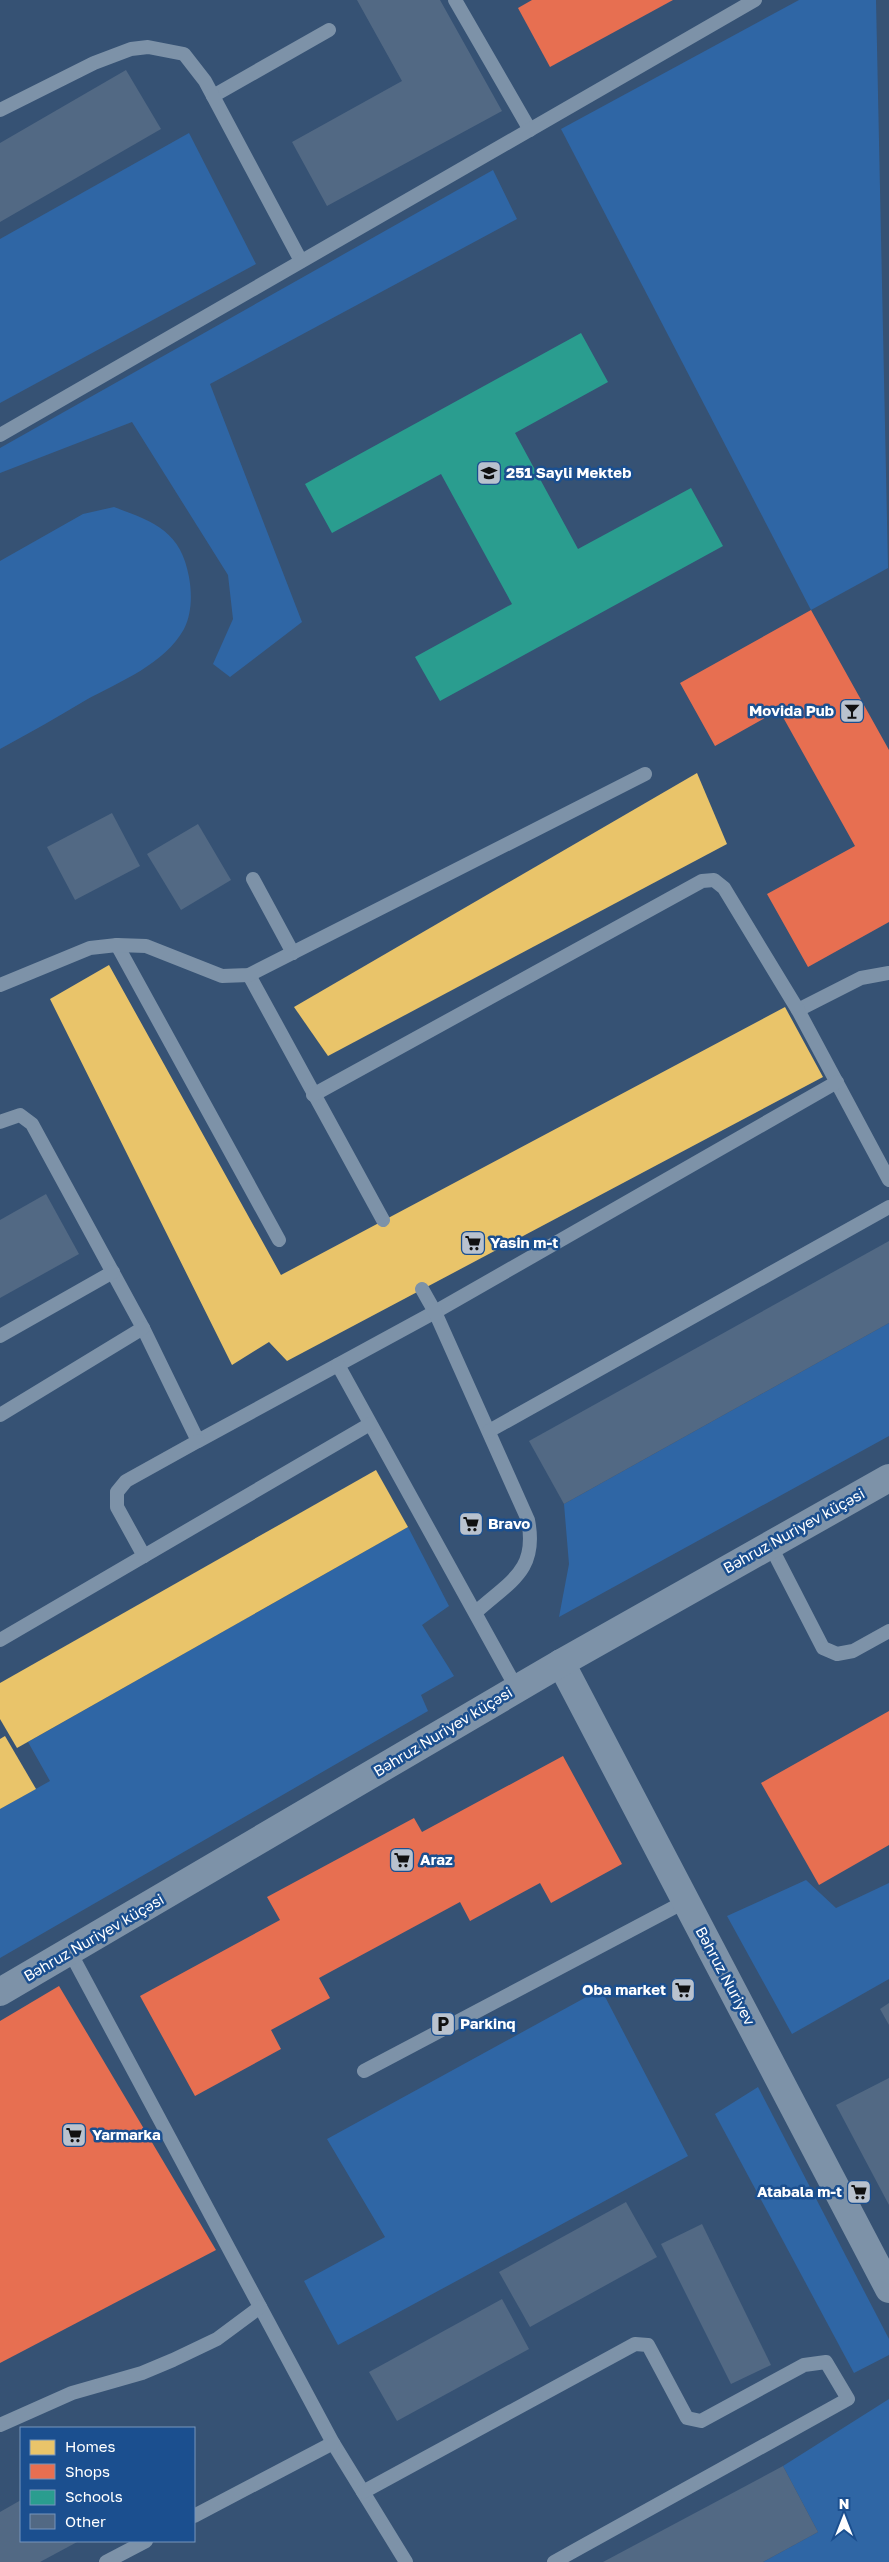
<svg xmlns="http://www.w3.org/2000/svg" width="889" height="2562" viewBox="0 0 889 2562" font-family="'Golos Text',sans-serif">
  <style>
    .green { fill: #2f66a5 }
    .homes { fill: #e9c46a }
    .shops { fill: #e76f51 }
    .schools { fill: #2a9d8f }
    .building { fill: #526984 }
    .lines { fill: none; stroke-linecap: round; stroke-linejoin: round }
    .lane { stroke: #7d92a8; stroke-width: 14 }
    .street { stroke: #7d92a8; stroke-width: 28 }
    .labels { text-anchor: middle; stroke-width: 5; stroke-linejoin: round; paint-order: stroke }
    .poi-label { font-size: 15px; font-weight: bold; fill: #fff; stroke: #1b4f8f; text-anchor: start }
    .street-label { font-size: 15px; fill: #fff; stroke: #1b4f8f }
  </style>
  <rect width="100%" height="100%" fill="#365274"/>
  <!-- green -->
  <g class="green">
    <polygon points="799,0 876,0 888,568 811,610 561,129"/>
    <polygon points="189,133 256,264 0,403 0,239"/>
    <polygon points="493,170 517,219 210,384 302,622 230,677 213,664 233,619 228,575 132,422 0,473 0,448"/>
    <path d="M114 507C154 522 181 531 189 577 192 594 192 613 184 629 165 664 119 682 86 700 58 717 29 733 0 749V561L83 514Z"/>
    <polygon points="889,1323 889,1436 559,1617 569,1564 564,1504"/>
    <polygon points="408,1527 449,1606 422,1625 454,1676 421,1695 428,1711 0,1958 0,1809 50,1781 28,1742"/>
    <polygon points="806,1880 836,1908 889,1883 889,1979 792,2034 727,1916"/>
    <polygon points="601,1989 688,2156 338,2345 304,2281 385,2237 327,2139"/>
    <polygon points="758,2087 889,2339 889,2355 854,2373 715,2114"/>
    <polygon points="889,2399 889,2562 763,2562 818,2532 783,2466"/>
  </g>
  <!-- homes -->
  <g class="homes">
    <polygon points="697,773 727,844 328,1056 294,1007"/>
    <polygon points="109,965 281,1275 785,1007 823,1077 287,1361 269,1342 232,1365 50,999"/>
    <polygon points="376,1470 408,1527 17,1748 0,1719 0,1683"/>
    <polygon points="5,1736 36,1789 0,1809 0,1739"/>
  </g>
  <!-- shops -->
  <g class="shops">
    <polygon points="532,0 673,0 550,67 518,8"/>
    <polygon points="811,610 889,750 889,922 808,967 767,894 855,846 779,710 715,746 680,683"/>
    <polygon points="889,1711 889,1845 819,1885 761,1783"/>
    <polygon points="563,1756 622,1864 551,1903 540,1883 470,1921 460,1902 319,1978 330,1998 271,2030 281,2049 195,2096 140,1996 280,1920 267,1897 414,1818 422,1832"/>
    <polygon points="59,1986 216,2250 0,2363 0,2021"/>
  </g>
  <!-- schools -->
  <polygon class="schools" points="581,333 608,382 515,433 578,549 691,488 723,546 440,701 415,657 512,604 441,474 332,533 305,484"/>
  <!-- building -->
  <g class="building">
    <polygon points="357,0 440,0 502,111 327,206 292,142 402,81"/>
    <polygon points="126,70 161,129 0,222 0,143"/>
    <polygon points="112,813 140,866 75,900 47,847"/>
    <polygon points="198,824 231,880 181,910 147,854"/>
    <polygon points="46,1194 79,1254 0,1298 0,1220"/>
    <polygon points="889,1241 889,1323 564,1504 529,1441"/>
    <polygon points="889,2003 889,2025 880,2009"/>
    <polygon points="889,2078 889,2205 836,2105"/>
    <polygon points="626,2202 657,2257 530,2327 499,2272"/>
    <polygon points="702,2224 771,2365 731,2384 661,2244"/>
    <polygon points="502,2299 529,2349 397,2421 369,2372"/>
    <polygon points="783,2466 818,2532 763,2562 603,2562"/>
    <polygon points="21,2500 21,2541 79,2541 40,2562 0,2562 0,2512"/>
  </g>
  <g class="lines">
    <!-- lane -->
    <g class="lane">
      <polyline points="455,0 530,130"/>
      <polyline points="213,96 329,30"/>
      <polyline points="0,110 94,63 131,49 148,47 184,54 205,81 301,261"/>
      <polyline points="0,435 755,0"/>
      <polyline points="253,879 293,953"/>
      <polyline points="117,945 279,1240"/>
      <polyline points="249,975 383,1220"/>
      <polyline points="0,985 90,948 117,945 146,946 222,976 249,975 645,774"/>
      <polyline points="798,1010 861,978 889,973"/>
      <polyline points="313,1095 702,881 714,880 724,888 798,1010 889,1180"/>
      <polyline points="0,1122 20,1115 32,1124 143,1328 198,1441 435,1312 837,1082"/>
      <path d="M422 1289 435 1312 528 1520C538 1571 510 1581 476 1612"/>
      <polyline points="0,1336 113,1272"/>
      <polyline points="338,1365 517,1689"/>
      <polyline points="0,1415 143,1328"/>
      <polyline points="489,1431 889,1207"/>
      <polyline points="770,1545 823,1648 837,1654 853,1651 889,1631"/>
      <polyline points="144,1556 117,1507 117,1492 126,1481 198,1441"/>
      <polyline points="0,1640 370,1424"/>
      <polyline points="70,1952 333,2443 406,2562"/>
      <polyline points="364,2071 686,1901"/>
      <polyline points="0,2425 72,2393 142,2373 173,2360 217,2339 260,2307"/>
      <polyline points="363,2492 635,2344 648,2345 687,2418 701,2421 804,2365 826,2362 848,2399 554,2562"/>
      <polyline points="194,2516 333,2443"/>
      <polyline points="106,2562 146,2541"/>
    </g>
    <!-- street -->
    <g class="street">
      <polyline points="561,1663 889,2289"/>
      <polyline points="0,1992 561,1663 889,1478"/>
    </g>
  </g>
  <!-- icons -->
  <defs>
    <symbol id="school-square" viewBox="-11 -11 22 22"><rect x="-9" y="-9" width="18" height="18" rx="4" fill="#b9c2ce" stroke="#1b4f8f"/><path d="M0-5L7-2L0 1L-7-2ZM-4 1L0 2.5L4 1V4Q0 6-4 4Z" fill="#111"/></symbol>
    <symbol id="bar-square" viewBox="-11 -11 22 22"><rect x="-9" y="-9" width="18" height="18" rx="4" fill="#b9c2ce" stroke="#1b4f8f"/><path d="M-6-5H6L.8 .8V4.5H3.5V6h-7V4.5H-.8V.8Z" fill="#111"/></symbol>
    <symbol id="supermarket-square" viewBox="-11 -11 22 22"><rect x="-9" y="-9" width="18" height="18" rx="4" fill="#b9c2ce" stroke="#1b4f8f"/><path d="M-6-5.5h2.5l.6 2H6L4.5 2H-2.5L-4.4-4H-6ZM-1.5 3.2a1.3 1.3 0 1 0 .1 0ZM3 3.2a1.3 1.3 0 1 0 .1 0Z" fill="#111"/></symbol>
    <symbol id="parking-square" viewBox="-11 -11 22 22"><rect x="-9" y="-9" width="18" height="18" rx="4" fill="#b9c2ce" stroke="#1b4f8f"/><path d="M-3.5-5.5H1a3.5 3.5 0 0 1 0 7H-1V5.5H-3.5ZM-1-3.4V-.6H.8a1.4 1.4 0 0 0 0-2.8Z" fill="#111"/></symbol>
  </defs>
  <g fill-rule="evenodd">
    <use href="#school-square" x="475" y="459" width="28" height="28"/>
    <use href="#bar-square" x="838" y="697" width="28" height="28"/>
    <use href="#supermarket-square" x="459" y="1229" width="28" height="28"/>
    <use href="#supermarket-square" x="457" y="1510" width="28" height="28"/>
    <use href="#supermarket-square" x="388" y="1846" width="28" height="28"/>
    <use href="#supermarket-square" x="669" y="1976" width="28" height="28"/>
    <use href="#parking-square" x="429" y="2010" width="28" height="28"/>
    <use href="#supermarket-square" x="60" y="2121" width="28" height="28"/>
    <use href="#supermarket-square" x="845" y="2178" width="28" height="28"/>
  </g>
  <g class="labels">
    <!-- poi labels -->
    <g class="poi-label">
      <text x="506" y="478">251 Sayli Mekteb</text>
      <text x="834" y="716" text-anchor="end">Movida Pub</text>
      <text x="490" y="1248">Yasin m-t</text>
      <text x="488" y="1529">Bravo</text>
      <text x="420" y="1865">Araz</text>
      <text x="666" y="1995" text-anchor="end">Oba market</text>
      <text x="460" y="2029">Parkinq</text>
      <text x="92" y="2140">Yarmarka</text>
      <text x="842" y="2197" text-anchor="end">Atabala m-t</text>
    </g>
    <!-- street labels -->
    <g class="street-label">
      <text transform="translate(794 1531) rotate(-29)" y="5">Bəhruz Nuriyev küçəsi</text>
      <text transform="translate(443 1732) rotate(-31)" y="5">Bəhruz Nuriyev küçəsi</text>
      <text transform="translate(94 1938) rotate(-30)" y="5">Bəhruz Nuriyev küçəsi</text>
      <text transform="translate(725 1976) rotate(62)" y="5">Bəhruz Nuriyev</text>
    </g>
  </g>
  <!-- legend -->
  <rect x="20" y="2427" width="175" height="115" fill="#1b4f8f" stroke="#7695bc"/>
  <rect x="30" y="2440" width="25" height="15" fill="#e9c46a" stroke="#7695bc"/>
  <text x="65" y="2452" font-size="15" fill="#ffffff">Homes</text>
  <rect x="30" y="2464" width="25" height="15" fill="#e76f51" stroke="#7695bc"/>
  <text x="65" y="2477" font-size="15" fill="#ffffff">Shops</text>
  <rect x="30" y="2490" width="25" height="15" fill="#2a9d8f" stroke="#7695bc"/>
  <text x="65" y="2502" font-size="15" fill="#ffffff">Schools</text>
  <rect x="30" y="2514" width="25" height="15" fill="#526984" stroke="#7695bc"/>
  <text x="65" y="2527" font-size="15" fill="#ffffff">Other</text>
  <!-- north arrow -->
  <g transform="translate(844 2517)" stroke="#1b4f8f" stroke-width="4" paint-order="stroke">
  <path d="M0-4L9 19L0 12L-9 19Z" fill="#ffffff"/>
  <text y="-8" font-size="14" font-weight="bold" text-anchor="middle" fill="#ffffff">N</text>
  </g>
</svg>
